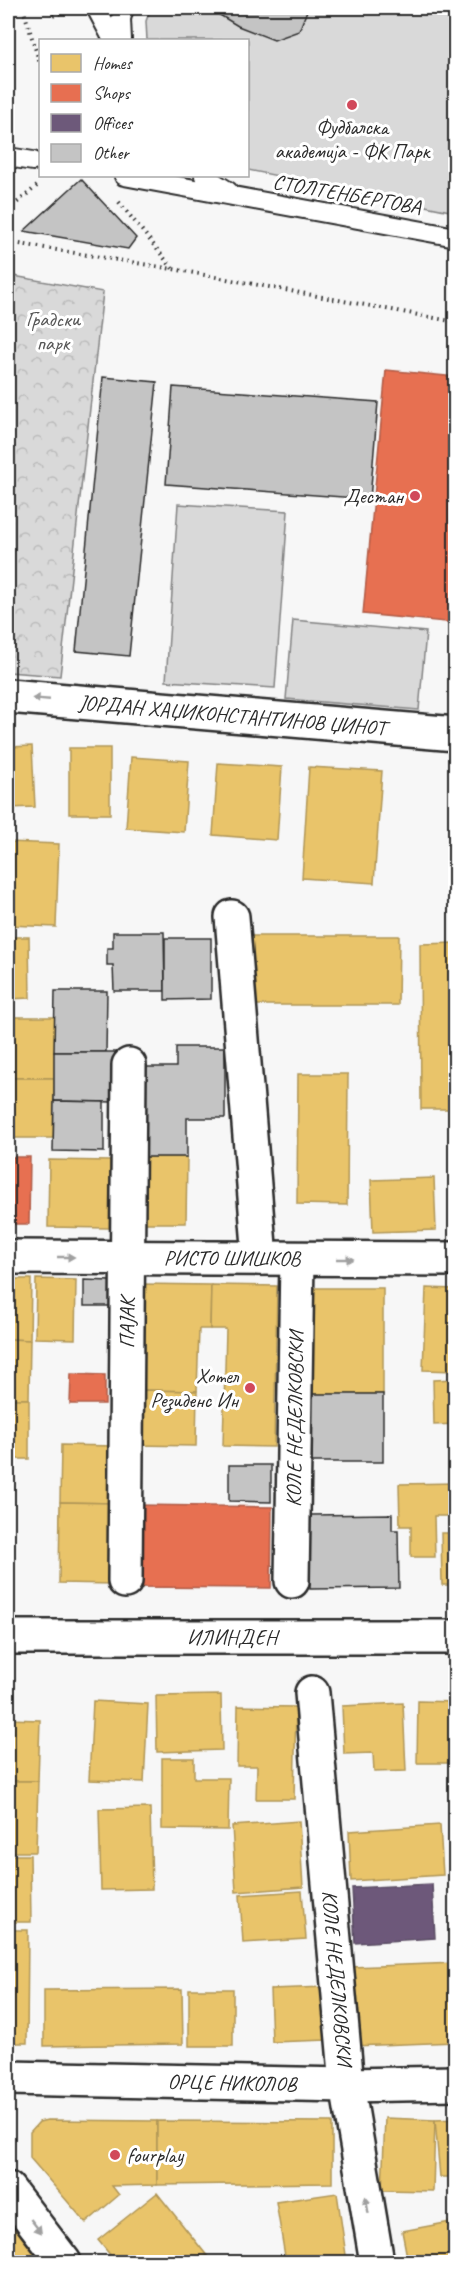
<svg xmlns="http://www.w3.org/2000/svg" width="463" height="2270" viewBox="0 0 463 2270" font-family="Caveat,sans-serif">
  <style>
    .park { fill: url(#park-crowns); stroke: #828282; stroke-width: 1.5 }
    .pitch { fill: #d9d9d9; stroke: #828282; stroke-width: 1.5 }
    .homes { fill: #e9c46a; stroke: #b09657; stroke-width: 1.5 }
    .shops { fill: #e76f51; stroke: #af5b46; stroke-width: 1.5 }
    .offices { fill: #6d597a; stroke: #594b62; stroke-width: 1.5 }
    .building { fill: #c4c4c4; stroke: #2b2b2b; stroke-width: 1.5 }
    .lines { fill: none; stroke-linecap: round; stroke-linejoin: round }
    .service-casing { stroke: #2b2b2b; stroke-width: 22 }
    .minor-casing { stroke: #2b2b2b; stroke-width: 38 }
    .tertiary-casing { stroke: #2b2b2b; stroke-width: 38 }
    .path { stroke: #2b2b2b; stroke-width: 4; stroke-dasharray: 1.5 4.5; stroke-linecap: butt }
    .service { stroke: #fff; stroke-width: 18 }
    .minor { stroke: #fff; stroke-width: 33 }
    .tertiary { stroke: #fff; stroke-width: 33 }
    .oneway { fill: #a0a0a0 }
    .poi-dot { fill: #d1495b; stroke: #fff; stroke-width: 2 }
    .labels { text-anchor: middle; stroke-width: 6; stroke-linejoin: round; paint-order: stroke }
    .poi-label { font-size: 21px; fill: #2b2b2b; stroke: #fff; text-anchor: end }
    .street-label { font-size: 21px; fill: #2b2b2b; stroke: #fff }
    .park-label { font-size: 21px; fill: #565656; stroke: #fff }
  </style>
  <defs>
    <pattern id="park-crowns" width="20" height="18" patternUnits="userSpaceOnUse" patternTransform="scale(1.5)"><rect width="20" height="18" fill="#d9d9d9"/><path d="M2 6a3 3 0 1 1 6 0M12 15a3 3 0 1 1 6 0" fill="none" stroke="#bababa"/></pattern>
  </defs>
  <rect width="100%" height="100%" fill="#f7f7f7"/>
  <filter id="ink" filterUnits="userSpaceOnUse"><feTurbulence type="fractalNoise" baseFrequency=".0167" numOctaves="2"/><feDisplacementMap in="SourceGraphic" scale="12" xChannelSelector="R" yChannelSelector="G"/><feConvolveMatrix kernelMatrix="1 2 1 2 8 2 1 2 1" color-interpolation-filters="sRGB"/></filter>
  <g filter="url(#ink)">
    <!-- park -->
    <polygon class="park" points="8,275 103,292 60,676 8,672"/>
    <!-- pitch -->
    <g class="pitch">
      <polygon points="151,8 455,8 455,212 248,170 248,40 147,40 146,21"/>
      <polygon points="178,504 288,511 275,688 166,681"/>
      <polygon points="293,620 426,632 419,710 286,699"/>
    </g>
    <!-- homes -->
    <g class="homes">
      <polygon points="32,746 35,807 8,808 8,747"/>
      <rect x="69" y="748" width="41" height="66"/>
      <polygon points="131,757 189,761 184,832 126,828"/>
      <polygon points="218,763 282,767 277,840 213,835"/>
      <polygon points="309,767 382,771 374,883 302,878"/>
      <polygon points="450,834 456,834 456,854 451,854"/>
      <polygon points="8,842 59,844 56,927 8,925"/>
      <polygon points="250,936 399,936 398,1005 250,1005"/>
      <polygon points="8,937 29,937 30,998 8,999"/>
      <polygon points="456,943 456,1109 421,1109 420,944"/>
      <polygon points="9,1017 55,1017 54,1078 8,1078"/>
      <polygon points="298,1074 348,1074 347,1205 297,1204"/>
      <polygon points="8,1078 54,1078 53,1138 8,1138"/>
      <polygon points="451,1126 456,1126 456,1232 455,1232"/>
      <polygon points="139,1157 187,1157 186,1223 138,1223"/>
      <polygon points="49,1160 110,1161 109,1228 48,1227"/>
      <polygon points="434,1178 436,1230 373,1232 371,1180"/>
      <polygon points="8,1279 31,1279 30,1340 8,1339"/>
      <polygon points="36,1279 76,1280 75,1339 35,1338"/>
      <polygon points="139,1284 211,1285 210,1329 199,1329 197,1391 137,1390"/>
      <polygon points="211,1285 277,1286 274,1447 223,1446 226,1329 210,1329"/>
      <polygon points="313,1288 383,1288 383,1394 312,1394"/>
      <polygon points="426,1288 456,1289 456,1371 423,1370"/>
      <polygon points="8,1339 30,1340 29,1399 8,1399"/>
      <polygon points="456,1379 456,1424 434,1425 433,1380"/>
      <polygon points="137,1390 197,1391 196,1446 136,1445"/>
      <rect x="8" y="1399" width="21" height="60"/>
      <polygon points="61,1445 115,1446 114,1503 60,1502"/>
      <polygon points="456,1483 456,1516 434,1516 435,1557 411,1557 411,1526 400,1526 399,1484"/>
      <polygon points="60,1502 114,1503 114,1584 59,1583"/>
      <polygon points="441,1533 456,1533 456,1585 442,1585"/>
      <polygon points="221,1695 222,1750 157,1752 156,1696"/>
      <polygon points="93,1701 148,1704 144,1782 89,1780"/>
      <polygon points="418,1701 456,1702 456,1763 417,1763"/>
      <polygon points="403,1703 406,1771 374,1772 373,1753 344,1754 342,1706"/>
      <polygon points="238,1706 296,1707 294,1799 256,1799 257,1766 237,1766"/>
      <polygon points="8,1719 40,1720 38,1781 8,1781"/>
      <polygon points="162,1758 194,1758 194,1778 229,1778 228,1830 162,1829"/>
      <polygon points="8,1781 38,1781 36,1852 8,1852"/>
      <polygon points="150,1808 152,1889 101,1890 99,1809"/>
      <polygon points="299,1821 303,1887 236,1892 232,1826"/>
      <polygon points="440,1825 443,1875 351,1881 349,1831"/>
      <polygon points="8,1855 30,1855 31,1922 8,1922"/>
      <polygon points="302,1891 306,1939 243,1943 240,1895"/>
      <polygon points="8,1930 28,1930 27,2043 8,2043"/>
      <polygon points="456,1963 456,2042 353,2046 351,1967"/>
      <polygon points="326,1987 328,2040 272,2042 270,1989"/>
      <polygon points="182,1989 183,2044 44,2046 44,1990"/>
      <rect x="189" y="1989" width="44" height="57"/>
      <polygon points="385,2118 435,2120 433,2191 382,2190"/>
      <polygon points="456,2119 456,2177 440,2177 435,2120"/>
      <polygon points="47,2120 157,2121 157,2185 112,2186 119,2195 86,2223 30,2158 30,2132 39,2122"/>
      <polygon points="157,2121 332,2122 332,2183 157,2185"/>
      <polygon points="157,2193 208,2257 202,2262 116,2262 98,2240"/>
      <polygon points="337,2193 347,2262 286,2262 276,2202"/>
      <polygon points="8,2218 40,2262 8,2262"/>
      <polygon points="456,2221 456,2262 408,2262 402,2231"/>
    </g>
    <!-- shops -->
    <g class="shops">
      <polygon points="386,370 456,377 456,623 363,614"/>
      <polygon points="8,1157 30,1157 29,1224 8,1224"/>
      <polygon points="71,1374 105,1375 105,1404 70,1404"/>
      <polygon points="8,1481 10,1481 9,1552 8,1552"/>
      <polygon points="136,1505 272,1507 271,1588 135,1587"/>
    </g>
    <!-- offices -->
    <polygon class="offices" points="432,1884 435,1938 355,1943 352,1888"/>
    <!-- building -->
    <g class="building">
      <polygon points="208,8 308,8 299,31 274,40 238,26"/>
      <polygon points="81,179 136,238 128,249 24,231"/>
      <polygon points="103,377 157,382 129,656 76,651"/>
      <polygon points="173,387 378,402 370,499 166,484"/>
      <polygon points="113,932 164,932 165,991 114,991 113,965 107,965 107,948 113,948"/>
      <polygon points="165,938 211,938 211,999 165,1000"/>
      <polygon points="55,991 107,991 106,1052 54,1052"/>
      <polygon points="176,1047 225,1047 225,1118 187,1118 187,1157 139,1157 139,1067 176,1067"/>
      <polygon points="54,1052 115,1052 115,1102 54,1101"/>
      <polygon points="54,1101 104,1102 104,1152 53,1151"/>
      <polygon points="84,1280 110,1281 110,1306 84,1306"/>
      <rect x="312" y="1394" width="71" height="68"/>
      <polygon points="229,1465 271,1465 271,1502 229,1501"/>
      <polygon points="392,1514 392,1530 398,1530 399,1588 310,1589 310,1515"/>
    </g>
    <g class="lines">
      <defs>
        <g id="service">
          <polyline points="96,8 113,40"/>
          <polyline points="122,40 121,19 124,8"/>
          <polyline points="8,157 33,161"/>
          <polyline points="124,176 456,237"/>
          <polyline points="204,176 228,191"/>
        </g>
        <g id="minor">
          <path id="s1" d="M8 696 456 734"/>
          <polyline points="232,917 260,1258"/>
          <path id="s2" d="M8 1257 456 1259"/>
          <path id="s3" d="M125 1581 129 1065"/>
          <path id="s4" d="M292 1581 297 1259"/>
          <path id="s5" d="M312 1693 347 2085 377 2262"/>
          <polyline points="8,2189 64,2262"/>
        </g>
        <g id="tertiary">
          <path id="s6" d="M8 1637H456"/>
          <path id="s7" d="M8 2078 347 2085 456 2083"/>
        </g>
      </defs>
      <!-- service casing -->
      <use href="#service" class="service-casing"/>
      <!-- minor casing -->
      <use href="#minor" class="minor-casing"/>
      <!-- tertiary casing -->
      <use href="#tertiary" class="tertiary-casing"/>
      <!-- path -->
      <g class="path">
        <polyline points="23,8 40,64"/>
        <polyline points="53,16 71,8"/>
        <polyline points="119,202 173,269"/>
        <polyline points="8,210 37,186"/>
        <polyline points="8,242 173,269 456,322"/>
      </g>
      <!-- service -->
      <use href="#service" class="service"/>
      <!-- minor -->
      <use href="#minor" class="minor"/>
      <!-- tertiary -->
      <use href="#tertiary" class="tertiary"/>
    </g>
    <!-- one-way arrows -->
    <defs><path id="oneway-solid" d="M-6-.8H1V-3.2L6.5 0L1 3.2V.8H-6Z" transform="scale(1.5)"/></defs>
    <g class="oneway">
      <use href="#oneway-solid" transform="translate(41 699) rotate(-175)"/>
      <use href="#oneway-solid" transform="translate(66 1257)"/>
      <use href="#oneway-solid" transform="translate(345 1259)"/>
      <use href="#oneway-solid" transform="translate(367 2205) rotate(-100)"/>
      <use href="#oneway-solid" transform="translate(36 2226) rotate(52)"/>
    </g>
  </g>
  <!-- markers -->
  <g class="poi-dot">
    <circle cx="352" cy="105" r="6"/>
    <circle cx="415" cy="496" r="6"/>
    <circle cx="250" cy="1388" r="6"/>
    <circle cx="115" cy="2155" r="6"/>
  </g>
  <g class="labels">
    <!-- poi labels -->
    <g class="poi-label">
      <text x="352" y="134" text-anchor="middle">Фудбалска<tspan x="352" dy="24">академија - ФК Парк</tspan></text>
      <text x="403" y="503">Дестан</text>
      <text x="238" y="1383">Хотел<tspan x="238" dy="24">Резиденс Ин</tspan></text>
      <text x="127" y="2162" text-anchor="start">fourplay</text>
    </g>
    <!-- street labels -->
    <g class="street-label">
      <text transform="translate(347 194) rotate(10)" y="7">СТОЛТЕНБЕРГОВА</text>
      <text dy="7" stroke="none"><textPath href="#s1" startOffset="225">ЈОРДАН ХАЏИКОНСТАНТИНОВ ЏИНОТ</textPath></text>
      <text dy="7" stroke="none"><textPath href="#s2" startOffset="224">РИСТО ШИШКОВ</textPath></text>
      <text dy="7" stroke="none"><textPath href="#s3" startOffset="258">ПАЈАК</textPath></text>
      <text dy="7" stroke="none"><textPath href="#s4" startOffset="162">КОЛЕ НЕДЕЛКОВСКИ</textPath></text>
      <text dy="7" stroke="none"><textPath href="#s6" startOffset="224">ИЛИНДЕН</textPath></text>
      <text dy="7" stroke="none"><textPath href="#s5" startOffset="286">КОЛЕ НЕДЕЛКОВСКИ</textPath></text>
      <text dy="7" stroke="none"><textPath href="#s7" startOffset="224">ОРЦЕ НИКОЛОВ</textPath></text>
    </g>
    <!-- park labels -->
    <g class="park-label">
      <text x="53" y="326">Градски<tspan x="53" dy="24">парк</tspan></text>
    </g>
  </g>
  <!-- margin -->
  <rect width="463" height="2270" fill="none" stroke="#fff" stroke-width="30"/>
  <rect x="15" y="15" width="433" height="2240" fill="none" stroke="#2b2b2b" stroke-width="2" filter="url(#ink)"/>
  <!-- legend -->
  <rect x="39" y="39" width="210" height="138" fill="#ffffff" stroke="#aaaaaa" stroke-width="1.5"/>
  <rect x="51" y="54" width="30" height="18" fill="#e9c46a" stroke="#aaaaaa" stroke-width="1.5"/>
  <text x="93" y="69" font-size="18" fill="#2b2b2b">Homes</text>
  <rect x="51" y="84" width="30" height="18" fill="#e76f51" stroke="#aaaaaa" stroke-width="1.5"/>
  <text x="93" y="99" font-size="18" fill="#2b2b2b">Shops</text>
  <rect x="51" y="114" width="30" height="18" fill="#6d597a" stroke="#aaaaaa" stroke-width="1.5"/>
  <text x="93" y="129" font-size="18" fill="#2b2b2b">Offices</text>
  <rect x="51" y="144" width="30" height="18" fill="#c4c4c4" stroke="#aaaaaa" stroke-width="1.5"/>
  <text x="93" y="159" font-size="18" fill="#2b2b2b">Other</text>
</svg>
